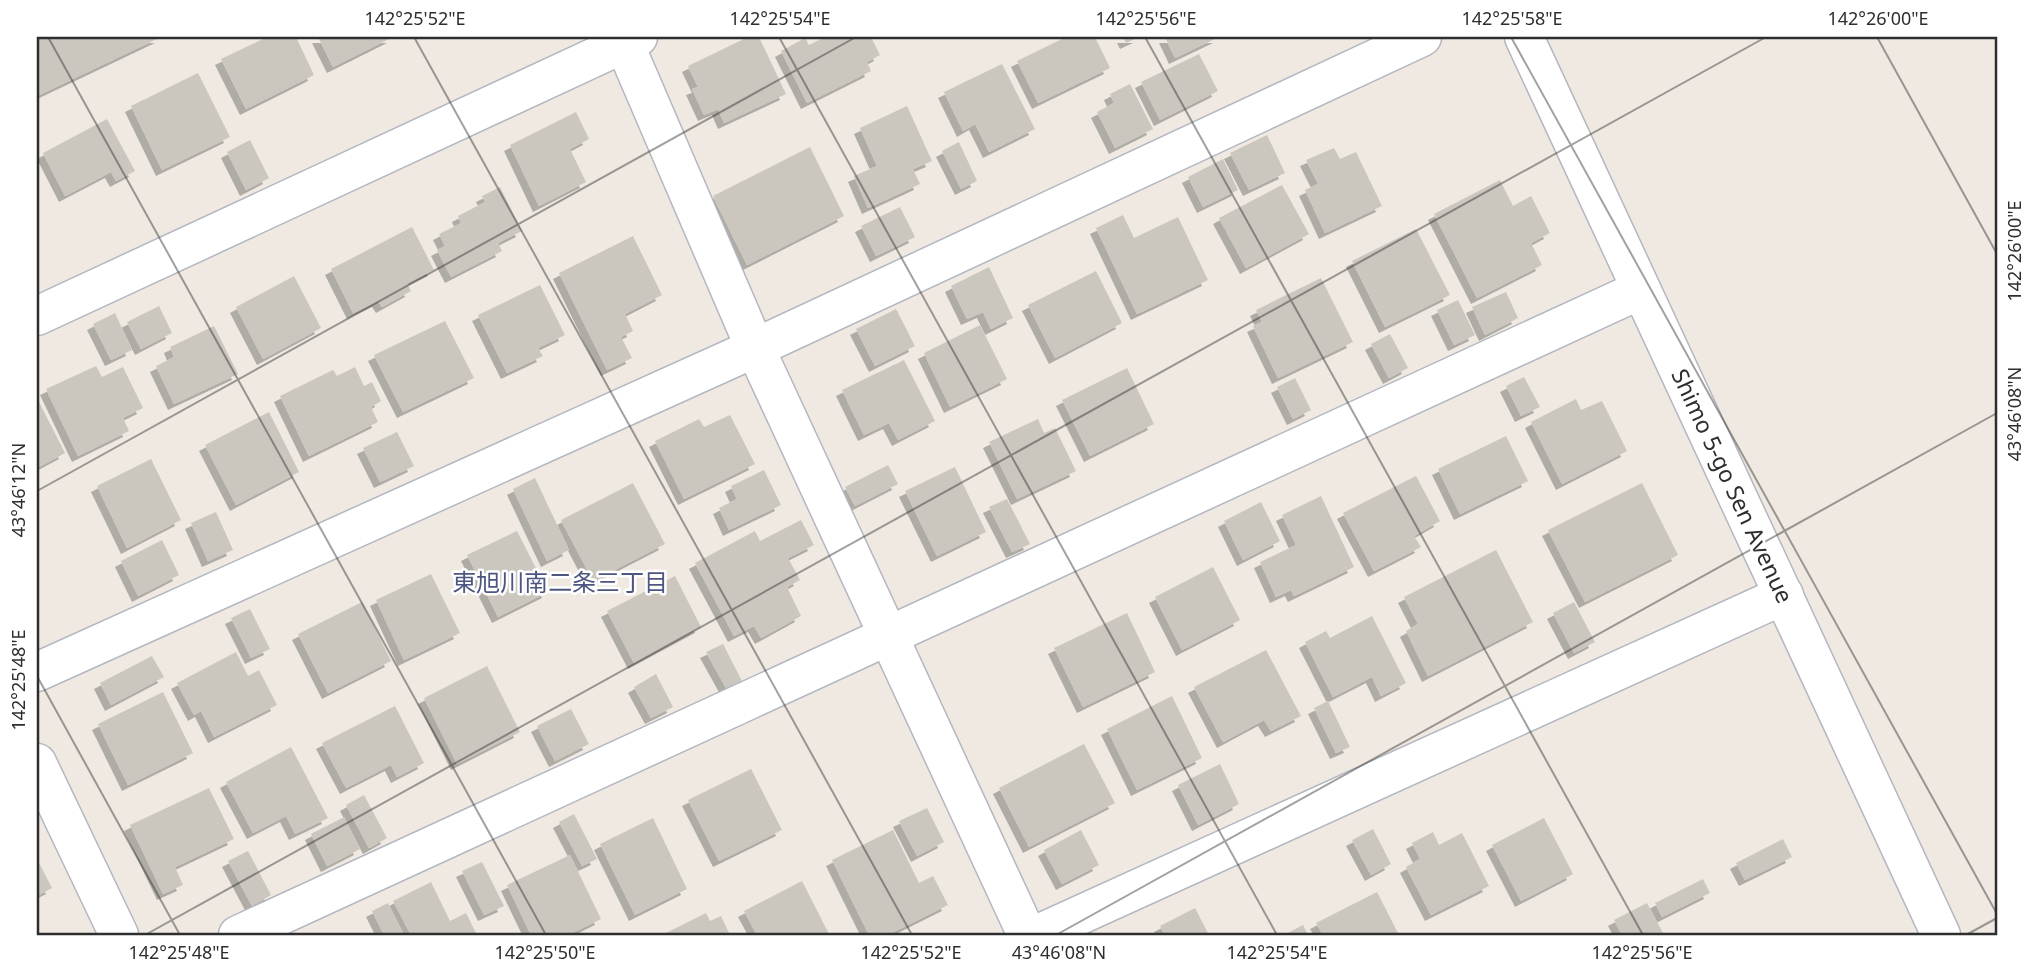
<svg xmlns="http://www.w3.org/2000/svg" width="2034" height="972" viewBox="0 0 2034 972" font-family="'Noto Sans','Noto Sans JP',sans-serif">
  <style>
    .building { fill: #cbc7bf; filter: url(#shadow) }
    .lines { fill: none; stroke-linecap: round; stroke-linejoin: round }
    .minor-casing { stroke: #b4b7c1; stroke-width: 41 }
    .minor { stroke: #fff; stroke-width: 38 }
    .ticks { fill: none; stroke: #2e2e2e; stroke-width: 2; stroke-opacity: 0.45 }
    .labels { text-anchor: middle; stroke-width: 5; stroke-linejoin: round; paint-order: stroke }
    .street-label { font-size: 23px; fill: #2e2e2e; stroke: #fff }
    .neighbourhood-label { font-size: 24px; fill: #4d5680; stroke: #fff }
    .neatline { fill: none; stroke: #2e2e2e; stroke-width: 2.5 }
    .ticks-label { font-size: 18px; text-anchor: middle; fill: #2e2e2e }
  </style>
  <defs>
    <filter id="shadow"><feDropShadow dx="-6" dy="6" stdDeviation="0" flood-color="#0004"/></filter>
  </defs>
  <rect width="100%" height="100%" fill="#efe9e1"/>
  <!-- building -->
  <g class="building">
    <polygon points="37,37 161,37 37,96"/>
    <polygon points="267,37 296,37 314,75 246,109 221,59"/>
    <polygon points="318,37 393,37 333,67"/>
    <polygon points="748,37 759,37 786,94 724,123 718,109 704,115 692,89 698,87 688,66"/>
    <polygon points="825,37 871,37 880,55 867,62 871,71 807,103 781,51 805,38 809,45"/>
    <polygon points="1066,37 1095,37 1110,68 1038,103 1017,61"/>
    <polygon points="1123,37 1139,37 1126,43"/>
    <polygon points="1165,37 1219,37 1175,58"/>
    <polygon points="1199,54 1218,91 1160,120 1141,82"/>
    <polygon points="1002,64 1035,129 989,152 975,124 963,131 944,92"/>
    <polygon points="198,73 230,137 162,170 131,106"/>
    <polygon points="1130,84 1153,129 1115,148 1097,112 1114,103 1110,94"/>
    <polygon points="907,106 932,161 913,169 920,184 868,208 854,176 877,166 860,128"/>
    <polygon points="576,112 589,139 570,149 586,182 539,206 510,145"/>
    <polygon points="107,119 135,171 116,181 111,172 65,196 43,153"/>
    <polygon points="1267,135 1285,173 1249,190 1230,153"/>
    <polygon points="250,140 269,178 246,190 227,152"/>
    <polygon points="959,142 977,181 961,189 942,151"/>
    <polygon points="810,147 844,216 747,265 713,196"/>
    <polygon points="1334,148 1340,159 1356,152 1382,206 1325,233 1305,190 1318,184 1306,160"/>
    <polygon points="1223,159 1238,190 1203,207 1188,177"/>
    <polygon points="1500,180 1513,206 1531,196 1550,233 1531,243 1542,265 1477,298 1434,214"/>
    <polygon points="1282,185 1309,234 1246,268 1219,218"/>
    <polygon points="500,187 522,231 498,243 502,251 451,277 437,250 445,246 439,234 461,223 458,216 485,202 482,196"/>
    <polygon points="900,207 915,237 876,256 861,226"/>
    <polygon points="1123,215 1134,238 1178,217 1208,280 1137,314 1096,228"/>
    <polygon points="412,227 434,270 407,283 411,291 382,307 378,301 353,313 331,269"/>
    <polygon points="1416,229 1450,295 1385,327 1352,261"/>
    <polygon points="633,236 662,295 625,314 633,331 621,337 632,358 607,370 559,273"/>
    <polygon points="989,267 1013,318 991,329 983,312 967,319 951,286"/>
    <polygon points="1096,271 1122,323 1055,358 1028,305"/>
    <polygon points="294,276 321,328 263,359 236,307"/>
    <polygon points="1321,278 1353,342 1278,378 1253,326 1262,322 1256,310"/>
    <polygon points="540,285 565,335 538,348 543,356 507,373 478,315"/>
    <polygon points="1506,292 1518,318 1485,335 1472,307"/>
    <polygon points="1458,300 1475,335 1454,345 1437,310"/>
    <polygon points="159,306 172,333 141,349 127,322"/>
    <polygon points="896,309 915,346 875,366 856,329"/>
    <polygon points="115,313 132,350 111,360 93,324"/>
    <polygon points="445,321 474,378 403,412 374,355"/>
    <polygon points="980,325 1007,379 950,407 924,353"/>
    <polygon points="214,326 238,374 174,404 156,366 174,357 170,347"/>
    <polygon points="1390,334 1408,368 1389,378 1371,344"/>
    <polygon points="904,360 935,421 898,440 889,423 864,435 842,390"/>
    <polygon points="96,366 102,377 123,367 143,408 123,418 129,431 78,456 46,389"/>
    <polygon points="355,367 364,386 372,382 381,401 371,407 378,422 309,456 280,396 333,370 337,376"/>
    <polygon points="1127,368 1154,424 1090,456 1062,400"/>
    <polygon points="1524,377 1540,407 1521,416 1506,386"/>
    <polygon points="1295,378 1311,410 1293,419 1277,387"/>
    <polygon points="37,398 65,453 37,468"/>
    <polygon points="1576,399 1581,410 1602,401 1627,451 1562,484 1531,422"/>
    <polygon points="269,412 299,472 236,505 205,445"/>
    <polygon points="730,415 755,464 684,499 655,441 699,419 704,427"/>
    <polygon points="1038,419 1044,433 1055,428 1076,471 1017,499 989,442"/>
    <polygon points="397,432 414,466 380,482 363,448"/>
    <polygon points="1506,436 1528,481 1460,514 1438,469"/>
    <polygon points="151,459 181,520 127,548 97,486"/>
    <polygon points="888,465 898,484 855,506 845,487"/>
    <polygon points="955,467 986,532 937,556 905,491"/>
    <polygon points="764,470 781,505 729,530 719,508 737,499 731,486"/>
    <polygon points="1416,476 1440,521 1414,536 1421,547 1374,571 1343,513"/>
    <polygon points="535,478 569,550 547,561 513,489"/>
    <polygon points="633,483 665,544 593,581 561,520"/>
    <polygon points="1642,483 1678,555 1585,602 1548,530"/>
    <polygon points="1321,496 1354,567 1294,596 1291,590 1276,597 1260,562 1296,545 1282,515"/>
    <polygon points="1007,499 1030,544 1012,552 989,507"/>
    <polygon points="1261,502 1280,541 1243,560 1224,521"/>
    <polygon points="216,512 233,550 208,561 191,523"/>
    <polygon points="801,520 814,545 788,558 800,580 787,587 801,616 761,638 754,626 734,636 695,563 755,531 760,541"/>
    <polygon points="517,531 548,592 498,617 467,555"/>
    <polygon points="162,540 179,575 138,596 121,561"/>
    <polygon points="1496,550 1533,622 1428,676 1406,631 1418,624 1404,597"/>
    <polygon points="1213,567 1240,620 1182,650 1155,597"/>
    <polygon points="431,574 460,633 404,660 376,600"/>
    <polygon points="675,576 701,627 634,663 607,611"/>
    <polygon points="362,602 391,661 328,693 298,634"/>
    <polygon points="1574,602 1595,642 1574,653 1553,613"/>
    <polygon points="250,609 270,649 251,658 231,618"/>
    <polygon points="1127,613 1155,672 1083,707 1054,648"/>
    <polygon points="1372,616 1406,683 1381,696 1372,677 1333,697 1305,642 1326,631 1330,638"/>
    <polygon points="723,644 742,681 726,688 706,652"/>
    <polygon points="1266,650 1301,716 1271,731 1264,720 1223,742 1194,687"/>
    <polygon points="236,652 248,676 259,670 277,705 214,737 201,711 194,715 177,683"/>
    <polygon points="152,656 164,677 111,705 100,683"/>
    <polygon points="487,666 520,732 457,764 424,698"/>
    <polygon points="656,674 673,707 651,718 634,687"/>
    <polygon points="163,692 193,753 128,785 98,724"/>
    <polygon points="1172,696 1202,758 1137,790 1107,729"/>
    <polygon points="1328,701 1350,747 1336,753 1314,708"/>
    <polygon points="395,706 424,763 397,777 391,765 346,788 322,743"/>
    <polygon points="571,709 589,744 555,761 537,726"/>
    <polygon points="1084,744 1115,803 1029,847 999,788"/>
    <polygon points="291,747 328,818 295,834 286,816 253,833 226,782"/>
    <polygon points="1220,764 1239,804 1198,825 1178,785"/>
    <polygon points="751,769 782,830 719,861 688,800"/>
    <polygon points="209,788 234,839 175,867 183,885 163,894 130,825"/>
    <polygon points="364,795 387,838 369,848 346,805"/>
    <polygon points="927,808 944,842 917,856 899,821"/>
    <polygon points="574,814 597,859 582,866 559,822"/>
    <polygon points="344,817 360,849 327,866 311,834"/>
    <polygon points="653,818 687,889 635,915 600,844"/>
    <polygon points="1544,818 1573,874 1521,901 1492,845"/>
    <polygon points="1373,829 1391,864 1371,875 1352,840"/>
    <polygon points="893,830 919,883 933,876 948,905 888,935 869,935 832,860"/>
    <polygon points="1081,830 1099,865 1062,884 1044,850"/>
    <polygon points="1433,832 1439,845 1462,833 1489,886 1431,915 1406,867 1420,859 1412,843"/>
    <polygon points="1783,839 1792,857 1745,880 1736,863"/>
    <polygon points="248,851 271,895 252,906 228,861"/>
    <polygon points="570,855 601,919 568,935 531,935 507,885"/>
    <polygon points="37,859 52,888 37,896"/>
    <polygon points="482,862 504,906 484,915 462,871"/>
    <polygon points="1703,879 1710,893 1662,917 1655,903"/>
    <polygon points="802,881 829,934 826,935 757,935 744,911"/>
    <polygon points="431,882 450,921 466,913 477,935 411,935 393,901"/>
    <polygon points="1377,892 1399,935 1323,935 1316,923"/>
    <polygon points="388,903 404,935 384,935 372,911"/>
    <polygon points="1647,903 1664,935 1622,935 1614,920"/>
    <polygon points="1195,908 1209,935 1165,935 1160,926"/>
    <polygon points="706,913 710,921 721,916 730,935 662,935"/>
    <polygon points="1303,925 1308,935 1284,935"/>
  </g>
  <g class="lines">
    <defs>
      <g id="minor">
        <polyline points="1524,37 1941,935"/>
        <polyline points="624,43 755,348 1027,935"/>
        <polyline points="37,316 638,37"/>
        <polyline points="37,672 755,348 1422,37"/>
        <polyline points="37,763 119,935"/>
        <polyline points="238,935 1640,290"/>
        <polyline points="1036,935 1784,595"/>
      </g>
    </defs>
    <!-- minor casing -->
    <use href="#minor" class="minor-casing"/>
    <!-- minor -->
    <use href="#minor" class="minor"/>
  </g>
  <!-- ticks -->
  <path class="ticks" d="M48 37 546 935M414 37 912 935M779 37 1277 935M1145 37 1643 935M1511 37 1997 914M1877 37 1997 254M37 491 856 37M37 676 180 935M145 935 1766 37M1056 935 1997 413M1966 935 1997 918"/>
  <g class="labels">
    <!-- street labels -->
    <g class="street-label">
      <text transform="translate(1732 486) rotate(65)" y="8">Shimo 5-go Sen Avenue</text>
    </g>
    <!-- neighbourhood labels -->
    <g class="neighbourhood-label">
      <text x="560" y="591">東旭川南二条三丁目</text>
    </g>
  </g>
  <!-- border -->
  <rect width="2034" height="972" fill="none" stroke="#ffffff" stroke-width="77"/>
  <rect x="38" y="38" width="1958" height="896" class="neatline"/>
  <g class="ticks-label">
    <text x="415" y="25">142°25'52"E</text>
    <text x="780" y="25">142°25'54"E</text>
    <text x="1146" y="25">142°25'56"E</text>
    <text x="1512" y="25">142°25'58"E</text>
    <text x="1878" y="25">142°26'00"E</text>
    <text transform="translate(2015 251) rotate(-90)" y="6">142°26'00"E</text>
    <text transform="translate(2015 414) rotate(-90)" y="6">43°46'08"N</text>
    <text transform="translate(19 490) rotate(-90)" y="6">43°46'12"N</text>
    <text transform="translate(19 680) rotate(-90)" y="6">142°25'48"E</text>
    <text x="179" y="959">142°25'48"E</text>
    <text x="545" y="959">142°25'50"E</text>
    <text x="911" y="959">142°25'52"E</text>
    <text x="1059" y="959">43°46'08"N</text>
    <text x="1277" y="959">142°25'54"E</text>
    <text x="1642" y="959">142°25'56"E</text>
  </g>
</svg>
